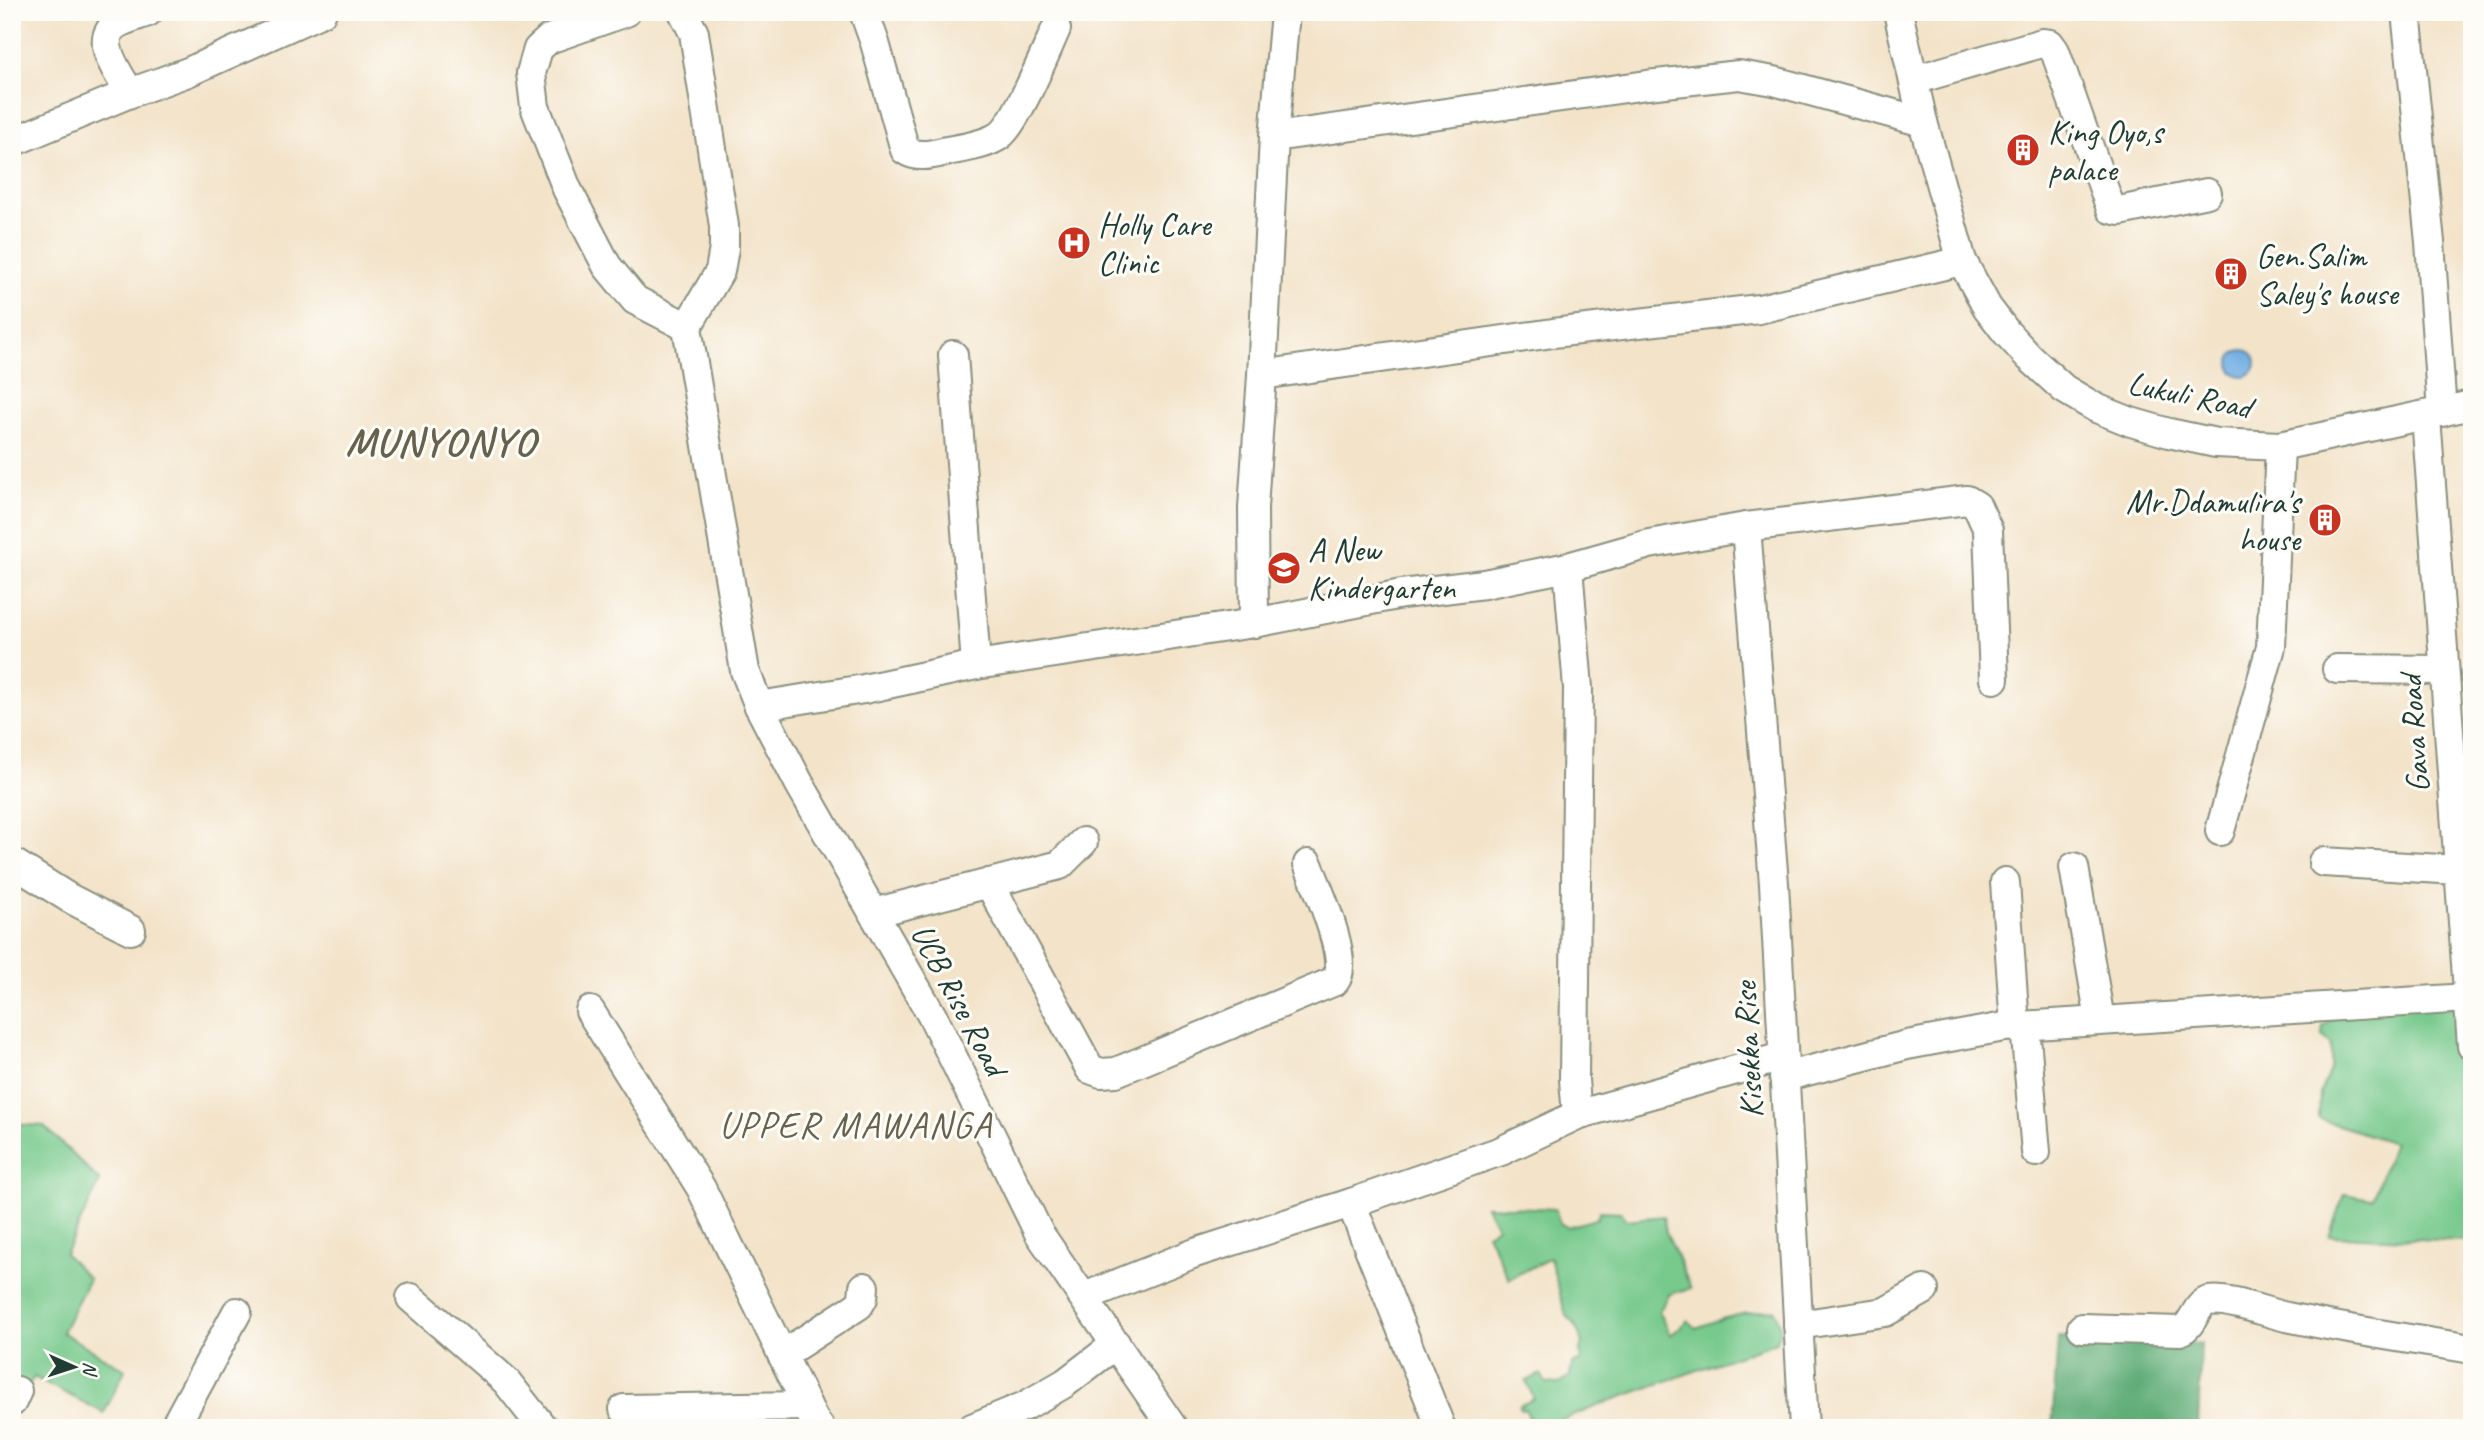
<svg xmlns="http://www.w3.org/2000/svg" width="2484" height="1440" viewBox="0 0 2484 1440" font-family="Caveat,sans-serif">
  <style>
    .green { fill: #77c98c; stroke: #4b8360; stroke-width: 2 }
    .forest { fill: #61ad78; stroke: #407556; stroke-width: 2 }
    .water { fill: #71aee3; stroke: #48768c; stroke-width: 2 }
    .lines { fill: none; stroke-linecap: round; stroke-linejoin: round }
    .minor-casing { stroke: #89907e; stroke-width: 32 }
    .minor { stroke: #fff; stroke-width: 28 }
    .labels { text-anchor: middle; stroke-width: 6; stroke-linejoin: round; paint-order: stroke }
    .poi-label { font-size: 33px; fill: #1f3d34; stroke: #fdfcf7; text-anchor: start }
    .street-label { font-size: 33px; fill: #1f3d34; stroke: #fdfcf7 }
    .quarter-label { font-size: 37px; letter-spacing: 2px; fill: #67624e; stroke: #fdfcf7 }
    .district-label { font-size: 40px; font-weight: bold; letter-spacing: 2px; fill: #67624e; stroke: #fdfcf7 }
  </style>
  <rect width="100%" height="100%" fill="#fdfcf7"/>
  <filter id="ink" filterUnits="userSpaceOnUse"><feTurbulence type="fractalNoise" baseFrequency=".0143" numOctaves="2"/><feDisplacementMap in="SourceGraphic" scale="14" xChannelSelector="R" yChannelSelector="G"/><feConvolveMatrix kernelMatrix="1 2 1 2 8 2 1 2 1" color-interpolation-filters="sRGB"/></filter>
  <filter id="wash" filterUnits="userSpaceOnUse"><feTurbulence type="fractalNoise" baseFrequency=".00686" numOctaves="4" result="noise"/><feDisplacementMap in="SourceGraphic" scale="28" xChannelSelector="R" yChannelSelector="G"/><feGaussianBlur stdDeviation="1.57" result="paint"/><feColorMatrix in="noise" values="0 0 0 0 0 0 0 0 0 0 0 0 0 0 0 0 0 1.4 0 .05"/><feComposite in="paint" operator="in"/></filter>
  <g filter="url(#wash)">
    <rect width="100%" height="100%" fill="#f3e3c9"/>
    <!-- green -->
    <g class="green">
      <polygon points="2465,992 2472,1066 2472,1241 2329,1236 2344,1194 2372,1199 2394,1143 2319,1119 2320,1093 2331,1067 2331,1043 2322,1036 2323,1026 2339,1016"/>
      <polygon points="12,1124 44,1126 100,1181 65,1254 89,1279 62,1332 125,1370 104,1413 34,1377 16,1405 12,1402"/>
      <path d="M1486 1206 1555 1209 1560 1223 1567 1227 1596 1219 1600 1211 1621 1212 1626 1220 1663 1216 1666 1232 1691 1288 1670 1294 1659 1311 1671 1335 1688 1320 1696 1328C1726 1316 1743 1313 1775 1310L1780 1327 1777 1342 1610 1401 1542 1428H1534L1525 1409 1521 1410 1519 1406 1534 1399 1526 1381 1541 1374 1546 1383 1559 1384 1570 1376 1572 1364 1581 1360 1580 1350 1583 1342 1573 1321 1566 1316 1550 1258 1509 1279 1487 1233 1497 1227Z"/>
    </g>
    <!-- forest -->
    <polygon class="forest" points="2058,1337 2201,1344 2198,1428 2052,1428"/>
    <!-- water -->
    <circle class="water" cx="2243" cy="363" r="13"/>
  </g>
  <g filter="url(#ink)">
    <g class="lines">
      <defs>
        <g id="minor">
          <polyline points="626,12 549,39 538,49 531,73 535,107 567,189 607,266 635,300 687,327"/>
          <polyline points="683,12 694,33 724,226 724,248 720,271 687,327 745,671 759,706 799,783 935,1021 1039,1233 1173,1428"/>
          <path d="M864 12 875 43 905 150C918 159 933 154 947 151 963 148 987 145 1000 135 1017 122 1046 51 1056 29"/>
          <polyline points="1898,12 1923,122 1962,261 1987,307 2006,332 2029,357 2064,389 2096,408 2131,422 2169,433 2216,443 2280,446 2472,405"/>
          <polyline points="2406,12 2430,242 2442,412"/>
          <polyline points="1914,80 2042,43 2050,44 2055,51 2111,209 2119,211 2207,193"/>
          <path d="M130 93C121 77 96 45 112 28 120 20 138 16 148 12"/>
          <polyline points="1274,137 1647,85 1739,75 1774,81 1923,122"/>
          <polyline points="12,142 130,93 188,72 322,12"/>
          <polyline points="953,355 976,665"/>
          <polyline points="1262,375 1553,333 1759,309 1962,261"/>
          <polyline points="2426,416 2472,1046"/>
          <polyline points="1746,527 1774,884 1804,1428"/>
          <polyline points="1568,567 1649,544 1746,527 1967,500 1977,506 1988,530 1994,679"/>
          <polyline points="1254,623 1253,508 1262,375 1274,137 1285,12"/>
          <polyline points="2337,669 2443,670"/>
          <polyline points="759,706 864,689 976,665 1254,623 1402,594 1484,584 1568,567 1578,688 1574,1080 1577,1115"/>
          <polyline points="2220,831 2271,647 2280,446"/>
          <polyline points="12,862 69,898 131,930"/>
          <polyline points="2323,862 2458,870"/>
          <polyline points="2074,867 2100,1020"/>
          <polyline points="2005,882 2015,1026"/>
          <path d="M989 883 1090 1069 1101 1073 1116 1072 1335 981C1351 962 1317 887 1308 864"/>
          <polyline points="873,913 1060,865 1083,842"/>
          <polyline points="590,1011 701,1188 813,1418 820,1428"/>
          <polyline points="2025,1026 2036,1152"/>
          <polyline points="1784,1077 1907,1045 2004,1027 2468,998"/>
          <polyline points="1351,1203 1441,1428"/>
          <polyline points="1084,1297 1195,1253 1351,1203 1501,1151 1577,1115 1782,1057"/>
          <polyline points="411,1298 506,1381 543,1428"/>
          <polyline points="1798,1325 1885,1312 1924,1290"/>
          <path d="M2082 1328 2180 1331C2194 1326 2195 1304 2209 1301 2227 1297 2267 1313 2287 1317 2348 1330 2410 1339 2472 1349"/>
          <polyline points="782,1355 859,1305 863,1298 864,1287"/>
          <polyline points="12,1402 17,1391"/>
          <polyline points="624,1409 807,1406"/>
          <polyline points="174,1428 237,1312"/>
          <polyline points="972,1428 1025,1406 1065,1383 1116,1344"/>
        </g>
      </defs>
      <!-- minor casing -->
      <use href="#minor" class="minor-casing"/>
      <!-- minor -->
      <use href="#minor" class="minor"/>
    </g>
  </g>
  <!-- icons -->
  <defs>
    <symbol id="building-disc" viewBox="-11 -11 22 22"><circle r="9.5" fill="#c8321e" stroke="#fdfcf7"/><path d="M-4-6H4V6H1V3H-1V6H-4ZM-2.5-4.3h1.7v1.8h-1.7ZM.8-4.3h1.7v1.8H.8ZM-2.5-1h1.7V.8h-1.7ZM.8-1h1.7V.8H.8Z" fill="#fff"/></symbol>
    <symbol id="hospital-disc" viewBox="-11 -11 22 22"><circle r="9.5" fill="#c8321e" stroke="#fdfcf7"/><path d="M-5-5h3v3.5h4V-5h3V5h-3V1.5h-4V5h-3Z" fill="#fff"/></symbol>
    <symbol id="school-disc" viewBox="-11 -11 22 22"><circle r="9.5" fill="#c8321e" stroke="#fdfcf7"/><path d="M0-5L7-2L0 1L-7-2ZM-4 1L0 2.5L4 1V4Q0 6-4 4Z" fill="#fff"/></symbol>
  </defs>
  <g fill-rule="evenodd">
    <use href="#building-disc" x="2004" y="131" width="38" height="38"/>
    <use href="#hospital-disc" x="1055" y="224" width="38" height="38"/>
    <use href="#building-disc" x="2212" y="255" width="38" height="38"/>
    <use href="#building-disc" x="2306" y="501" width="38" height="38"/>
    <use href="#school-disc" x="1265" y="549" width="38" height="38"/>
  </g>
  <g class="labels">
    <!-- poi labels -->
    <g class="poi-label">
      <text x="2048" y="143">King Oyo,s<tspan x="2048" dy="38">palace</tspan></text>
      <text x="1098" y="236">Holly Care<tspan x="1098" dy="38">Clinic</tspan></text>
      <text x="2256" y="267">Gen.Salim<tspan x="2256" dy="38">Saley's house</tspan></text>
      <text x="2300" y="513" text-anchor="end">Mr.Ddamulira's<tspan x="2300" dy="38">house</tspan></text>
      <text x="1308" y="561">A New<tspan x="1308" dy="38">Kindergarten</tspan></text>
    </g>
    <!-- street labels -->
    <g class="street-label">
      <text transform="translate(2190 394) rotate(12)" y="12">Lukuli Road</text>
      <text transform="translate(2413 734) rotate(-94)" y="12">Gava Road</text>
      <text transform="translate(960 999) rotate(62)" y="12">UCB Rise Road</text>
      <text transform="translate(1747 1050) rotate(-93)" y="12">Kisekka Rise</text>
    </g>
    <!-- quarter labels -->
    <g class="quarter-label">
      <text x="856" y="1137">UPPER MAWANGA</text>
    </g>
    <!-- district labels -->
    <g class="district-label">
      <text x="441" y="455">MUNYONYO</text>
    </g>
  </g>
  <!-- margin -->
  <rect width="2484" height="1440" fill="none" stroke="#fdfcf7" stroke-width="42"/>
  <!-- north arrow -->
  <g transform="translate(74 1367) rotate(93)" stroke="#fdfcf7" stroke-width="5" paint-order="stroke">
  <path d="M0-5L12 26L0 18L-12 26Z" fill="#1f3d34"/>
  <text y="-10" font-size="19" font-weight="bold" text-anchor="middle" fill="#1f3d34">N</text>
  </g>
</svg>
